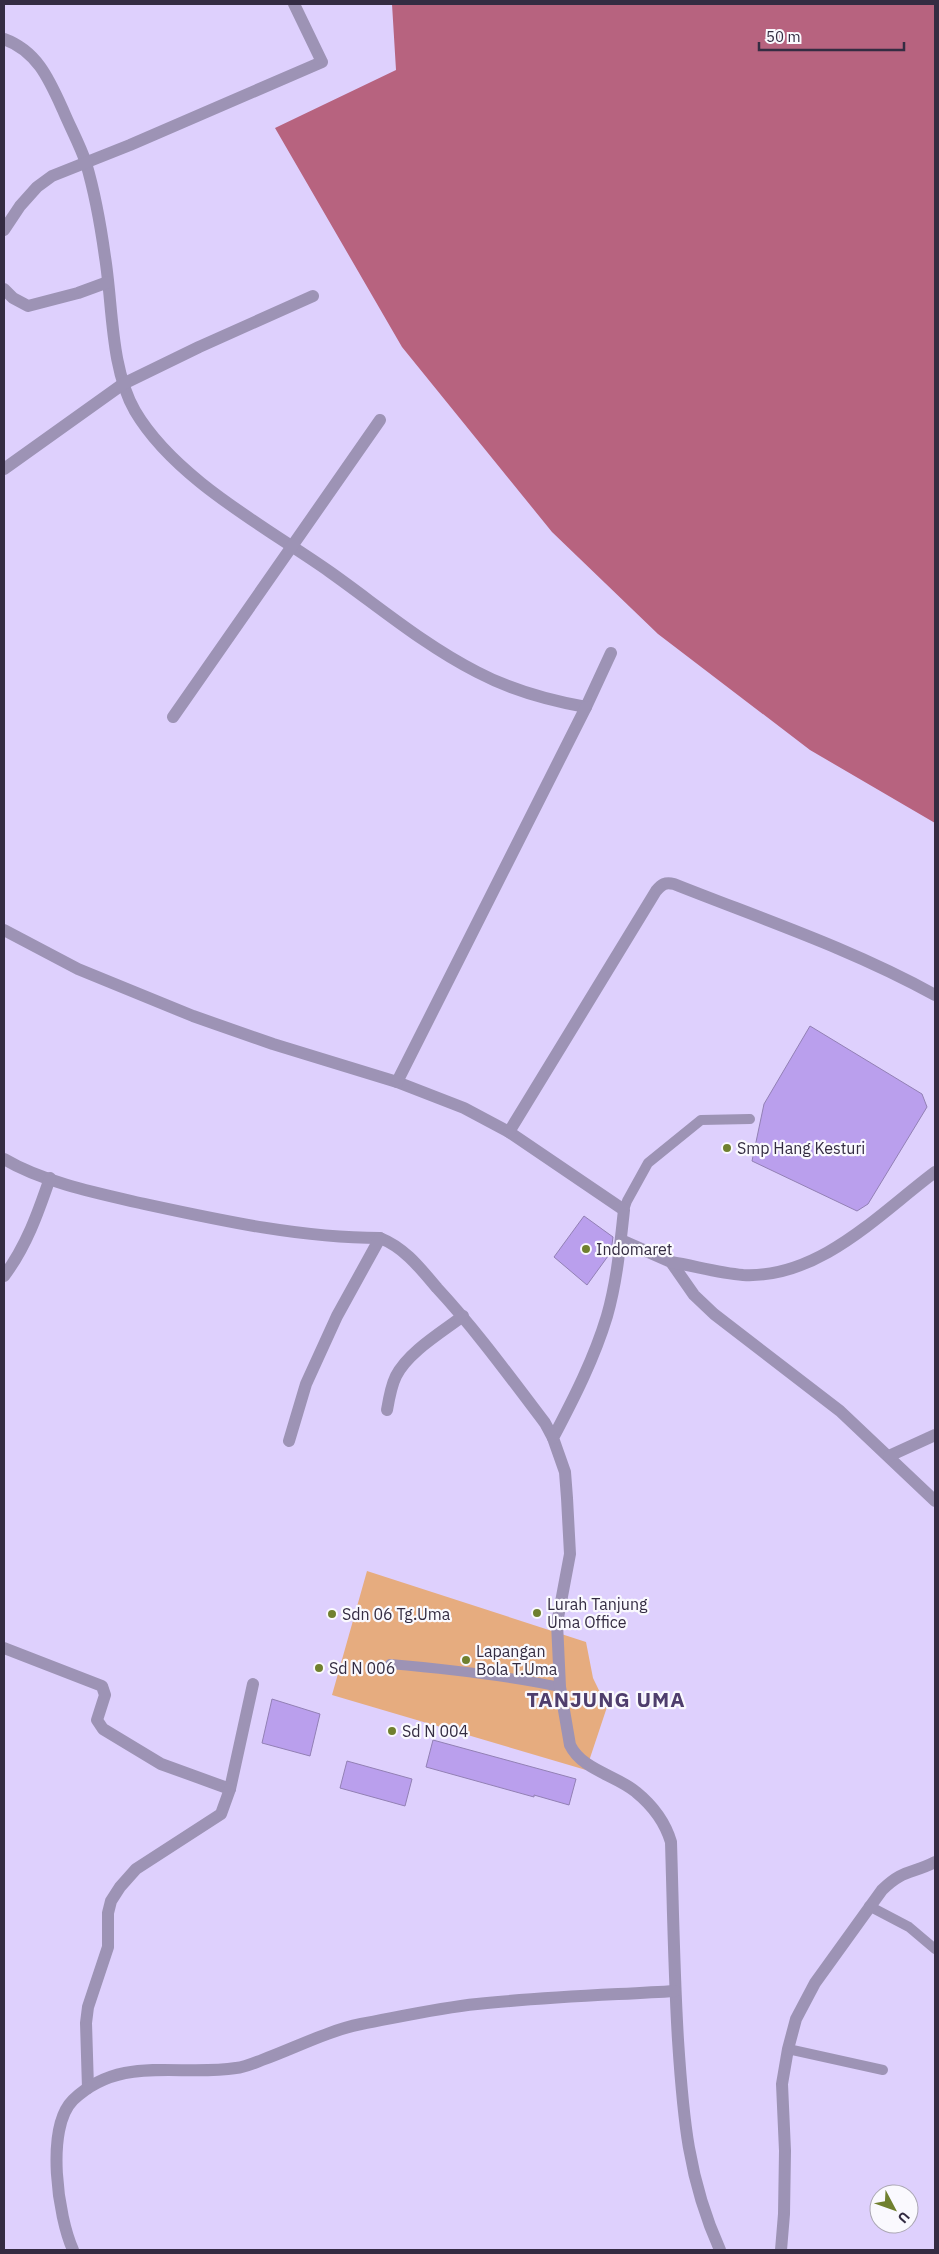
<svg xmlns="http://www.w3.org/2000/svg" width="939" height="2254" viewBox="0 0 939 2254" font-family="'IBM Plex Sans',sans-serif">
  <style>
    .green { fill: #e6ac7f }
    .water { fill: #b7637f }
    .building { fill: #ba9fed; stroke: #9280b4 }
    .lines { fill: none; stroke-linecap: round; stroke-linejoin: round }
    .lane { stroke: #9d93b5; stroke-width: 10 }
    .street { stroke: #9d93b5; stroke-width: 12 }
    .poi-dot { fill: #70802f; stroke: #faf9fe; stroke-width: 2 }
    .labels { text-anchor: middle; stroke-width: 4.5; stroke-linejoin: round; paint-order: stroke }
    .poi-label { font-size: 16px; fill: #342c42; stroke: #faf9fe; text-anchor: start }
    .district-label { font-size: 21px; font-weight: bold; letter-spacing: 1px; fill: #4f3e6d; stroke: #faf9fe }
  </style>
  <rect width="100%" height="100%" fill="#ded0fd"/>
  <!-- green -->
  <polygon class="green" points="367,1571 586,1642 593,1678 607,1707 586,1770 332,1695"/>
  <!-- water -->
  <polygon class="water" points="392,4 935,4 935,823 810,750 658,634 552,532 402,347 275,128 396,70"/>
  <!-- building -->
  <g class="building">
    <polygon points="810,1026 922,1094 927,1107 868,1204 857,1211 752,1161 764,1104"/>
    <polygon points="584,1216 613,1237 611,1252 587,1285 554,1257"/>
    <polygon points="272,1699 320,1714 310,1756 262,1743"/>
    <polygon points="433,1740 576,1779 569,1805 534,1795 534,1797 426,1767"/>
    <polygon points="347,1761 412,1779 405,1806 340,1788"/>
  </g>
  <g class="lines">
    <!-- lane -->
    <g class="lane">
      <polyline points="624,1210 627,1201 648,1163 701,1120 750,1119"/>
      <path d="M390 1664C447 1669 503 1675 560 1687"/>
      <polyline points="869,1906 909,1927 935,1949"/>
      <polyline points="788,2049 883,2070"/>
    </g>
    <!-- street -->
    <g class="street">
      <path d="M4 39C37 51 49 79 63 110 70 127 80 145 86 163 94 190 101 228 105 257 113 306 110 367 135 411 175 479 266 527 330 572 378 606 424 645 477 672 511 690 547 700 586 707L611 653"/>
      <polyline points="4,230 20,206 37,187 52,176 130,145 322,62 294,4"/>
      <polyline points="4,289 13,298 28,306 78,293 108,282"/>
      <polyline points="4,469 123,384 199,347 313,296"/>
      <polyline points="173,717 380,420"/>
      <path d="M4 930 78 969 193 1016 273 1044 397 1082 464 1108 509 1132 624 1210C620 1246 617 1281 607 1316 594 1359 574 1398 553 1438L565 1472 567 1498 570 1554 557 1623 560 1687 570 1745C582 1770 616 1775 636 1792 652 1805 665 1822 671 1842 673 1908 674 1974 678 2040 683 2117 688 2179 720 2250"/>
      <polyline points="397,1082 586,707"/>
      <path d="M509 1132 656 891C662 884 665 882 674 884 762 919 852 949 935 995"/>
      <path d="M4 1159C43 1182 96 1193 140 1203 219 1220 299 1238 380 1238 405 1248 420 1268 437 1288 476 1330 510 1377 545 1423L553 1438"/>
      <polyline points="621,1240 671,1262 694,1295 714,1314 840,1411 935,1501"/>
      <path d="M671 1262C695 1266 719 1273 743 1275 819 1279 879 1214 935 1172"/>
      <path d="M4 1276C26 1247 38 1213 50 1178"/>
      <path d="M387 1410C389 1398 391 1386 396 1376 408 1352 442 1332 463 1316"/>
      <polyline points="289,1441 306,1384 337,1316 380,1238"/>
      <polyline points="889,1456 935,1435"/>
      <polyline points="4,1648 102,1686 105,1695 97,1720 103,1729 161,1764 230,1789 253,1684"/>
      <polyline points="88,2088 86,2023 88,2007 108,1947 108,1913 111,1901 120,1887 136,1869 221,1814 230,1789"/>
      <path d="M73 2250C58 2217 45 2128 73 2100 121 2054 178 2077 236 2068 245 2067 254 2063 262 2060 295 2048 327 2031 361 2024 399 2017 438 2008 477 2004 542 1997 609 1995 675 1991"/>
      <path d="M781 2250 784 2214 785 2151 782 2084 788 2049 796 2019 815 1983 882 1890C903 1869 912 1874 935 1862"/>
    </g>
  </g>
  <!-- markers -->
  <g class="poi-dot">
    <circle cx="727" cy="1148" r="5"/>
    <circle cx="586" cy="1249" r="5"/>
    <circle cx="537" cy="1613" r="5"/>
    <circle cx="332" cy="1614" r="5"/>
    <circle cx="466" cy="1660" r="5"/>
    <circle cx="319" cy="1668" r="5"/>
    <circle cx="392" cy="1731" r="5"/>
  </g>
  <g class="labels">
    <!-- poi labels -->
    <g class="poi-label">
      <text x="737" y="1154">Smp Hang Kesturi</text>
      <text x="596" y="1255">Indomaret</text>
      <text x="547" y="1610">Lurah Tanjung<tspan x="547" dy="18">Uma Office</tspan></text>
      <text x="342" y="1620">Sdn 06 Tg.Uma</text>
      <text x="476" y="1657">Lapangan<tspan x="476" dy="18">Bola T.Uma</tspan></text>
      <text x="329" y="1674">Sd N 006</text>
      <text x="402" y="1737">Sd N 004</text>
    </g>
    <!-- district labels -->
    <g class="district-label">
      <text x="606" y="1707">TANJUNG UMA</text>
    </g>
  </g>
  <!-- border -->
  <rect width="939" height="2254" fill="none" stroke="#342c42" stroke-width="10"/>
  <!-- north arrow -->
  <g transform="translate(894 2209) rotate(131)"><circle r="24" fill="#faf9fe" stroke="#aba7b3"/>
  <path d="M0-4L9 19L0 12L-9 19Z" fill="#70802f"/>
  <text y="-8" font-size="14" font-weight="bold" text-anchor="middle" fill="#342c42">U</text>
  </g>
  <!-- scale -->
  <path d="M759 42v8h145v-8" fill="none" stroke="#342c42" stroke-width="2.5"/>
  <text x="766" y="42" font-size="15" fill="#342c42" stroke="#faf9fe" stroke-width="4" paint-order="stroke">50 m</text>
</svg>
